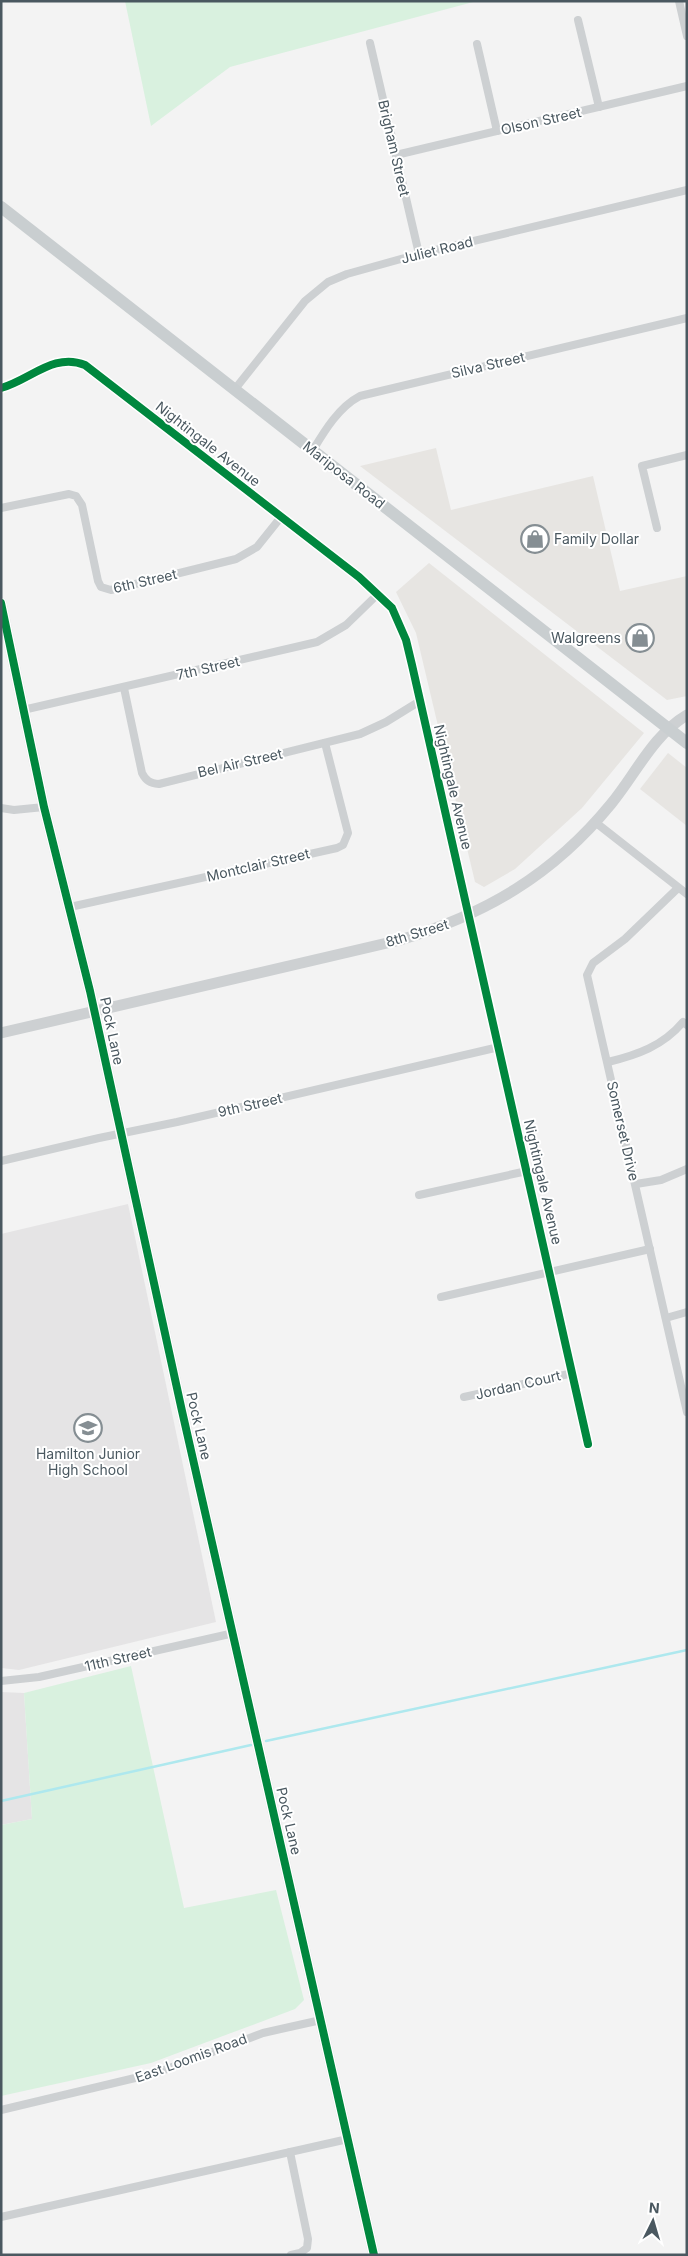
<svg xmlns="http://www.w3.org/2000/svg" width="688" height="2256" viewBox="0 0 688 2256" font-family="Inter,sans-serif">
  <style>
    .commercial { fill: #e7e5e2 }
    .education { fill: #e5e4e5 }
    .green { fill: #d9f1df }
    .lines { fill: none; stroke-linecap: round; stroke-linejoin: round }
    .stream { stroke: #aee8ee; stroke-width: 2.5 }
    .street { stroke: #cdd0d2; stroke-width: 8 }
    .secondary { stroke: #cdd0d2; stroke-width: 11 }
    .primary { stroke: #c9ced0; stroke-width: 12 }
    .cycleway-casing { stroke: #fff; stroke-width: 11 }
    .cycleway { stroke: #00873e; stroke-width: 8 }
    .labels { text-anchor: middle; stroke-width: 4; stroke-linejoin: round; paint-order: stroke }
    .street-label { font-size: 14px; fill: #4a5860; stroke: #fff }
    .poi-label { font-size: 14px; fill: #4a5860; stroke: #fff; text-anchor: start }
  </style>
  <rect width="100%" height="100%" fill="#f3f3f3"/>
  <!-- commercial -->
  <g class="commercial">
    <polygon points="436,448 451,510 593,476 620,591 687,576 687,696 667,700 360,466"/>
    <polygon points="429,563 644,733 582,808 515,869 484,887 475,882 416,633 396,592"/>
    <polygon points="668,753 687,768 687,826 640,789"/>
  </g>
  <!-- education -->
  <g class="education">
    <polygon points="128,1204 216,1622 19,1670 1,1668 1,1234"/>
    <polygon points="1,1692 24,1693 32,1819 1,1825"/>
  </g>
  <!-- green -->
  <g class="green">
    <polygon points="125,1 477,1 230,67 151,126"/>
    <polygon points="131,1666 184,1908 276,1890 304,2000 295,2009 151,2063 1,2096 1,1825 32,1819 24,1693"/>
  </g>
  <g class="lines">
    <!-- stream -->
    <g class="stream">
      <polyline points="266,1741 687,1650"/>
      <polyline points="1,1801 251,1745"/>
    </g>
    <!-- street -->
    <g class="street">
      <polyline points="679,1 687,36"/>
      <polyline points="578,20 599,107"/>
      <polyline points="370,43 419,254"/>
      <polyline points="477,44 497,131"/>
      <polyline points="396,155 687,86"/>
      <path d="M1 388C30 380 54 352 85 365L359 577 392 608 406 640 412 665 588 1444"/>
      <polyline points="235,389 305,301 328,282 347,274 419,254 687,190"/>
      <path d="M313 450C325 430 339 407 360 396L687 318"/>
      <polyline points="1,508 69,494 76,496 82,505 98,581 101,587 111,590 236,559 257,547 281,517"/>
      <polyline points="657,528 642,466 687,455"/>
      <path d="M124 688 142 773C146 781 150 783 159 784L360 734 386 722 420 701"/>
      <polyline points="23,710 317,642 346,625 378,594"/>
      <polyline points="1,808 14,810 44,807"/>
      <polyline points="595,822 687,894"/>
      <polyline points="678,888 625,939 593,963 587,975 687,1412"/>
      <polyline points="70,907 337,848 343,845 348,833 325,743"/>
      <path d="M608 1062C637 1055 663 1046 683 1022L687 1025"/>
      <polyline points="1,1161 99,1138 177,1122 499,1047"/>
      <polyline points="636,1184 661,1180 687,1169"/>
      <polyline points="419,1195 527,1171"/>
      <polyline points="441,1297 650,1249"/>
      <polyline points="666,1318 687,1312"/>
      <polyline points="464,1397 573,1373"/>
      <polyline points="1,1681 39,1677 234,1633"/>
      <polyline points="1,2110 156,2073 263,2033 321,2020"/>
      <polyline points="290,2152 308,2239 307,2248 300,2253 291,2255"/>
      <polyline points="1,2217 348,2139"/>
    </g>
    <!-- secondary -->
    <g class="secondary">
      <polyline points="1,603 44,807 90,991 182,1411 374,2255"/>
      <path d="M1 1033 400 940C486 914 553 875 611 804 635 775 653 735 687 715"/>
    </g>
    <!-- primary -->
    <polyline class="primary" points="1,207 687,743"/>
    <defs>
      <g id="cycleway">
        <path d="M1 388C30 380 54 352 85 365L359 577 392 608 406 640 412 665 588 1444"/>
        <polyline points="1,603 44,807 90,991 182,1411 374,2255"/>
      </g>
    </defs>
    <!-- cycleway casing -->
    <use href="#cycleway" class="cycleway-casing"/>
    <!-- cycleway -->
    <use href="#cycleway" class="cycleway"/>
  </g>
  <!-- icons -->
  <defs>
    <symbol id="shop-ring" viewBox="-11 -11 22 22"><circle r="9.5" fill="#fff" stroke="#858e93" stroke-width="1.5"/><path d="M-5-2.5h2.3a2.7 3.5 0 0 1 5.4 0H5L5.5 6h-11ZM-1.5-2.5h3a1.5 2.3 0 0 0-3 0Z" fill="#858e93"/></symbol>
    <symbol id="school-ring" viewBox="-11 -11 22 22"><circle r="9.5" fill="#fff" stroke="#858e93" stroke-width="1.5"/><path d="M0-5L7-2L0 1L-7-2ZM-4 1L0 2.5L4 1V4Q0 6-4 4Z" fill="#858e93"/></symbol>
  </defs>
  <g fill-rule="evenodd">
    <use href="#shop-ring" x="519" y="523" width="32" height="32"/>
    <use href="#shop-ring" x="624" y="622" width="32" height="32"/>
    <use href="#school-ring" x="72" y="1412" width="32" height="32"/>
  </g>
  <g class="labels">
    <!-- street labels -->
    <g class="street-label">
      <text transform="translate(541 121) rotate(-13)" y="5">Olson Street</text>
      <text transform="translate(394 148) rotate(77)" y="5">Brigham Street</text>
      <text transform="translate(437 250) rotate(-14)" y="5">Juliet Road</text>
      <text transform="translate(488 365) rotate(-13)" y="5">Silva Street</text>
      <text transform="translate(208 444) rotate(38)" y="5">Nightingale Avenue</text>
      <text transform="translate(344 475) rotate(38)" y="5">Mariposa Road</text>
      <text transform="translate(145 581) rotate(-13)" y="5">6th Street</text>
      <text transform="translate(208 668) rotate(-13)" y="5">7th Street</text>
      <text transform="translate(240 763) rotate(-13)" y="5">Bel Air Street</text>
      <text transform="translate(453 787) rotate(77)" y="5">Nightingale Avenue</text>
      <text transform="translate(258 865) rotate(-13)" y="5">Montclair Street</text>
      <text transform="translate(417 933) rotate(-17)" y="5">8th Street</text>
      <text transform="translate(112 1031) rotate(78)" y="5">Pock Lane</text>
      <text transform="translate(250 1105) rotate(-13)" y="5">9th Street</text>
      <text transform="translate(623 1131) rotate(77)" y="5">Somerset Drive</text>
      <text transform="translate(543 1182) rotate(77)" y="5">Nightingale Avenue</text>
      <text transform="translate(518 1385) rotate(-13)" y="5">Jordan Court</text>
      <text transform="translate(199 1426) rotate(77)" y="5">Pock Lane</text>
      <text transform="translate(118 1659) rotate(-13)" y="5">11th Street</text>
      <text transform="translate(289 1821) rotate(77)" y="5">Pock Lane</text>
      <text transform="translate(191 2058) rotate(-20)" y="5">East Loomis Road</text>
    </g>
    <!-- poi labels -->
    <g class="poi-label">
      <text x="554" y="544">Family Dollar</text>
      <text x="621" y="643" text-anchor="end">Walgreens</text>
      <text x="88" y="1459" text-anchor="middle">Hamilton Junior<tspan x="88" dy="16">High School</tspan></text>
    </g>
  </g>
  <!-- border -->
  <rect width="688" height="2256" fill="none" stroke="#4a5860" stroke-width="5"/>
  <!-- north arrow -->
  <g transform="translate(653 2221) rotate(5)" stroke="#ffffff" stroke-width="4" paint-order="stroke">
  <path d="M0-4L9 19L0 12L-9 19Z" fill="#4a5860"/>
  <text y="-8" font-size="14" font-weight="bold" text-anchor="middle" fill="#4a5860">N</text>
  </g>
</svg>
